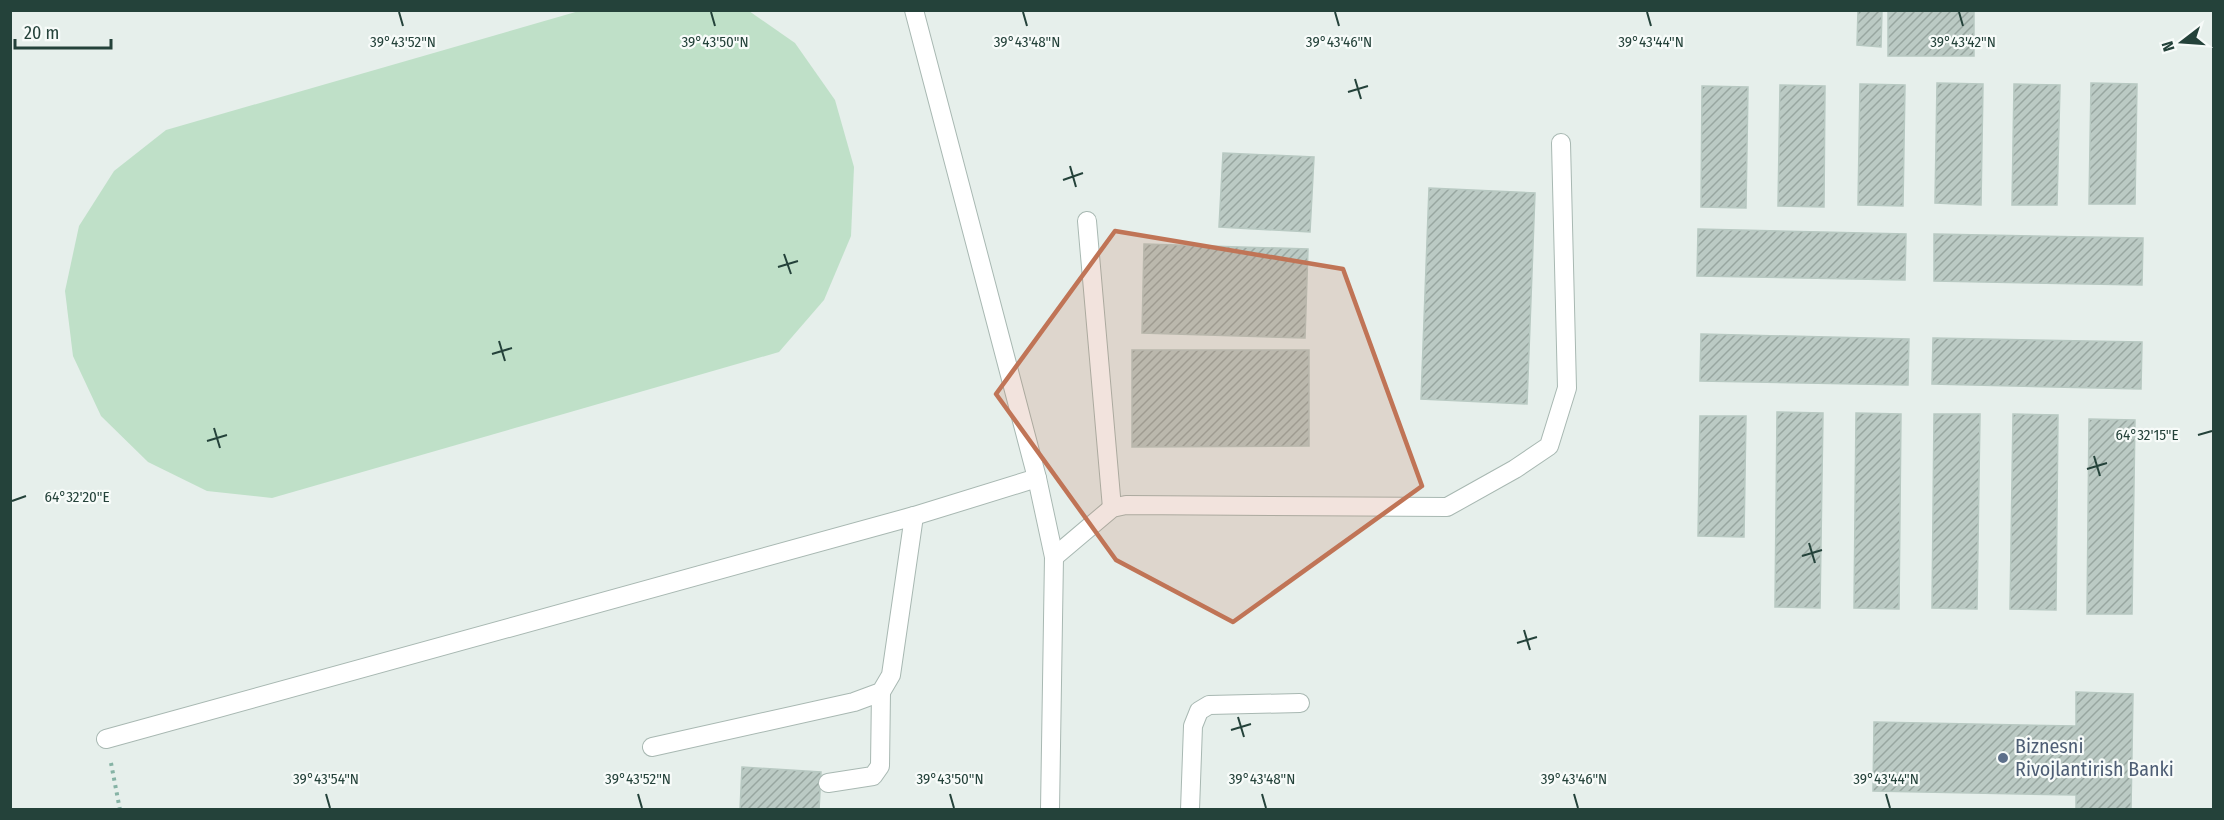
<svg xmlns="http://www.w3.org/2000/svg" width="2224" height="820" viewBox="0 0 2224 820" font-family="'Fira Sans Condensed',sans-serif">
  <style>
    .green { fill: #bfe0c8 }
    .building { fill: url(#building-hatch); stroke: #b8c9c2; stroke-width: 1.5 }
    .lines { fill: none; stroke-linecap: round; stroke-linejoin: round }
    .minor-casing { stroke: #a8b8b2; stroke-width: 20 }
    .path { stroke: #86b3a5; stroke-width: 4; stroke-dasharray: 3 4.5; stroke-linecap: butt }
    .minor { stroke: #fff; stroke-width: 18 }
    .marked { fill: #c07456; fill-opacity: 0.2; stroke: #c07456; stroke-width: 4.5; stroke-linejoin: round }
    .ticks { fill: none; stroke: #24423a; stroke-width: 2 }
    .service-dot { fill: #5c6f8a; stroke: #f7fbf9; stroke-width: 2 }
    .labels { text-anchor: middle; stroke-width: 4.5; stroke-linejoin: round; paint-order: stroke }
    .service-label { font-size: 20px; fill: #4e5e75; stroke: #f7fbf9; text-anchor: start }
    .ticks-label { font-size: 15px; text-anchor: middle; fill: #24423a; stroke: #f7fbf9; stroke-width: 4.5; stroke-linejoin: round; paint-order: stroke }
  </style>
  <defs>
    <pattern id="building-hatch" width="6" height="6" patternUnits="userSpaceOnUse" patternTransform="scale(1.5)"><rect width="6" height="6" fill="#bbcac4"/><path d="M-1 1l2-2M0 6l6-6M5 7l2-2" fill="none" stroke="#98a6a0"/></pattern>
  </defs>
  <rect width="100%" height="100%" fill="#e6efeb"/>
  <!-- green -->
  <polygon class="green" points="579,11 749,11 795,43 835,100 854,167 851,236 824,300 779,352 272,498 207,491 148,462 101,416 73,356 65,291 79,226 114,171 166,130"/>
  <!-- building -->
  <g class="building">
    <polygon points="1858,10 1882,10 1881,47 1857,45"/>
    <rect x="1888" y="10" width="86" height="46"/>
    <polygon points="1937,83 1983,84 1981,205 1935,203"/>
    <polygon points="2091,83 2137,84 2135,204 2089,204"/>
    <polygon points="1860,84 1905,85 1903,206 1858,205"/>
    <polygon points="2014,84 2060,85 2057,205 2012,205"/>
    <polygon points="1780,85 1825,86 1824,207 1778,206"/>
    <polygon points="1702,86 1748,87 1746,208 1701,207"/>
    <polygon points="1223,153 1314,157 1310,232 1219,227"/>
    <polygon points="1429,188 1535,193 1527,404 1421,399"/>
    <polygon points="1698,229 1906,234 1905,280 1697,276"/>
    <polygon points="1934,234 2143,238 2142,285 1934,281"/>
    <polygon points="1144,244 1308,249 1305,338 1142,333"/>
    <polygon points="1701,334 1909,339 1908,385 1700,381"/>
    <polygon points="1933,338 2142,342 2141,389 1932,384"/>
    <polygon points="1132,350 1309,350 1309,446 1132,447"/>
    <polygon points="1777,412 1823,413 1820,608 1775,607"/>
    <polygon points="1856,413 1901,414 1899,609 1854,608"/>
    <polygon points="1934,414 1980,414 1977,609 1932,608"/>
    <polygon points="2013,414 2058,415 2056,610 2010,609"/>
    <polygon points="1700,416 1746,416 1744,537 1698,536"/>
    <polygon points="2089,419 2135,420 2132,614 2087,614"/>
    <polygon points="2076,692 2133,694 2131,810 2076,810 2076,795 1873,791 1874,722 2076,726"/>
    <polygon points="742,767 821,772 819,810 740,810"/>
  </g>
  <g class="lines">
    <defs>
      <g id="minor">
        <polyline points="1087,221 1112,508"/>
        <polyline points="1037,478 1054,557 1050,810"/>
        <polyline points="1054,557 1112,508 1126,505 1447,507 1515,469 1549,446 1567,388 1561,143"/>
        <polyline points="106,739 914,516 1037,478 914,10"/>
        <polyline points="652,747 854,702 881,692 891,675 914,516"/>
        <polyline points="828,783 873,776 880,766 881,692"/>
        <polyline points="1190,810 1193,726 1199,711 1209,705 1300,703"/>
      </g>
    </defs>
    <!-- minor casing -->
    <use href="#minor" class="minor-casing"/>
    <!-- path -->
    <polyline class="path" points="111,763 120,810"/>
    <!-- minor -->
    <use href="#minor" class="minor"/>
  </g>
  <!-- marked area -->
  <path class="marked" d="M1115 231 1343 269 1422 486 1233 622 1116 560 996 394Z"/>
  <!-- ticks -->
  <path class="ticks" d="M399 12 403 26M711 12 715 26M1023 12 1027 26M1335 12 1339 26M1647 12 1651 26M1959 12 1963 26M1355 79 1361 99M1348 92 1368 86M1070 166 1076 187M1063 180 1083 173M784 254 791 274M778 267 798 261M499 341 505 361M492 354 512 348M214 428 220 448M2198 435 2212 431M207 441 227 435M2094 456 2100 476M2087 469 2107 463M12 501 26 496M1809 543 1815 563M1802 556 1822 550M1524 630 1530 650M1517 643 1537 637M1238 717 1244 737M1231 730 1251 724M326 794 330 808M638 794 642 808M950 794 954 808M1262 794 1266 808M1574 794 1578 808M1886 794 1890 808"/>
  <!-- markers -->
  <circle class="service-dot" cx="2003" cy="758" r="6"/>
  <g class="labels">
    <!-- service labels -->
    <g class="service-label">
      <text x="2015" y="753">Biznesni<tspan x="2015" dy="23">Rivojlantirish Banki</tspan></text>
    </g>
  </g>
  <g class="ticks-label">
    <text x="403" y="47">39°43'52"N</text>
    <text x="715" y="47">39°43'50"N</text>
    <text x="1027" y="47">39°43'48"N</text>
    <text x="1339" y="47">39°43'46"N</text>
    <text x="1651" y="47">39°43'44"N</text>
    <text x="1963" y="47">39°43'42"N</text>
    <text x="2147" y="440">64°32'15"E</text>
    <text x="77" y="502">64°32'20"E</text>
    <text x="326" y="784">39°43'54"N</text>
    <text x="638" y="784">39°43'52"N</text>
    <text x="950" y="784">39°43'50"N</text>
    <text x="1262" y="784">39°43'48"N</text>
    <text x="1574" y="784">39°43'46"N</text>
    <text x="1886" y="784">39°43'44"N</text>
  </g>
  <!-- border -->
  <rect width="2224" height="820" fill="none" stroke="#24423a" stroke-width="24"/>
  <!-- north arrow -->
  <g transform="translate(2182 42) rotate(253)" stroke="#f7fbf9" stroke-width="4.5" paint-order="stroke">
  <path d="M0-4.5L10 22L0 15L-10 22Z" fill="#24423a"/>
  <text y="-9" font-size="16" font-weight="bold" text-anchor="middle" fill="#24423a">N</text>
  </g>
  <!-- scale -->
  <path d="M15 39v9h96v-9" fill="none" stroke="#24423a" stroke-width="3"/>
  <text x="24" y="39" font-size="18" fill="#24423a" stroke="#f7fbf9" stroke-width="4.5" paint-order="stroke">20 m</text>
</svg>
